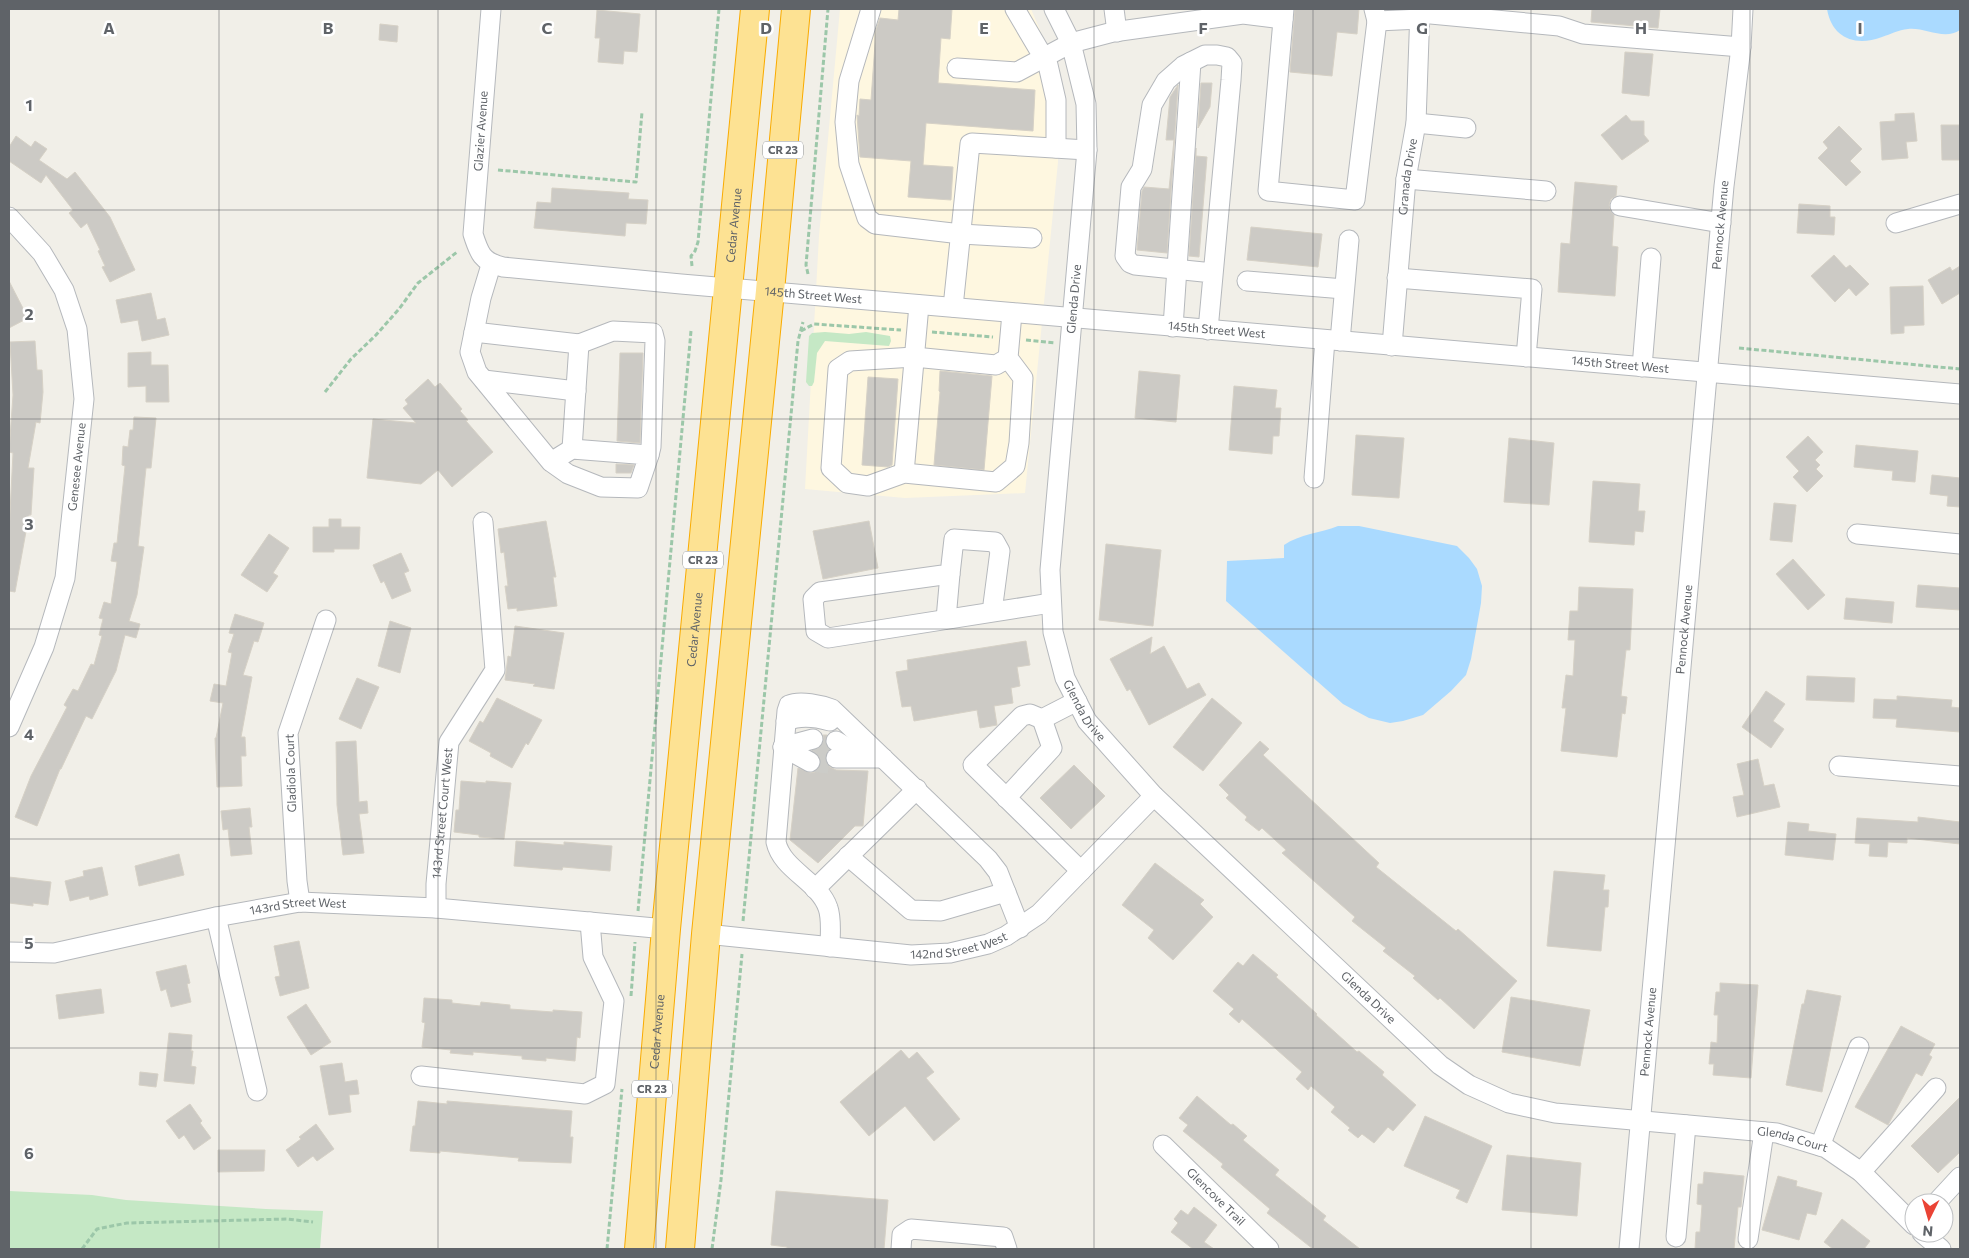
<svg xmlns="http://www.w3.org/2000/svg" width="1969" height="1258" viewBox="0 0 1969 1258" font-family="Commissioner,sans-serif">
  <style>
    .commercial { fill: #fef7e0 }
    .green { fill: #c5e8c5 }
    .water { fill: #aadaff }
    .building { fill: #cccac5; stroke: #d6d1c6 }
    .lines { fill: none; stroke-linecap: round; stroke-linejoin: round }
    .minor-tunnel { stroke: #ccccc8; stroke-width: 19; stroke-dasharray: 19 9; stroke-linecap: butt }
    .minor-casing { stroke: #b5b8bc; stroke-width: 21 }
    .highway-casing { stroke: #f9ab00; stroke-width: 30 }
    .path { stroke: #9cc7a9; stroke-width: 3; stroke-dasharray: 5 2.5; stroke-linecap: butt }
    .minor { stroke: #fff; stroke-width: 19 }
    .highway { stroke: #fde293; stroke-width: 28 }
    .grid { fill: none; stroke: #5f6368; stroke-width: 1; stroke-opacity: 0.55 }
    .labels { text-anchor: middle; stroke-width: 5; stroke-linejoin: round; paint-order: stroke }
    .shield { fill: #fff; stroke: #8f9295; stroke-width: 1 }
    .shield-label { font-size: 11px; font-weight: bold; fill: #5f6368 }
    .street-label { font-size: 12px; fill: #5f6368; stroke: #fff }
    .grid-label { font-size: 16px; text-anchor: middle; font-weight: bold; fill: #5f6368; stroke: #fff; stroke-width: 5; stroke-linejoin: round; paint-order: stroke }
  </style>
  <rect width="100%" height="100%" fill="#f1efe8"/>
  <!-- commercial -->
  <polygon class="commercial" points="840,9 1031,9 1058,72 1058,162 1025,493 905,498 805,489 819,236"/>
  <!-- green -->
  <g class="green">
    <polygon points="825,332 849,334 866,332 890,336 891,341 889,346 825,341 817,353 814,382 812,386 809,386 806,382 809,336 812,333"/>
    <polygon points="9,1191 92,1195 126,1200 266,1209 323,1211 320,1249 9,1249"/>
  </g>
  <!-- water -->
  <g class="water">
    <path d="M1827 9H1960V30C1944 41 1925 27 1908 29 1898 30 1891 34 1882 37 1855 47 1832 38 1827 9Z"/>
    <path d="M1338 526H1359L1457 546 1469 558 1477 569 1482 586 1481 603 1471 659 1466 675 1451 691 1423 715 1403 721 1390 723 1369 718 1343 704 1226 601 1227 561 1284 558V545C1300 534 1320 533 1338 526Z"/>
  </g>
  <!-- building -->
  <g class="building">
    <polygon points="899,9 952,9 950,39 941,38 938,83 1035,90 1033,131 926,123 923,165 953,167 951,200 908,197 911,161 860,157 857,115 859,116 860,99 871,100 876,30 880,18 898,20"/>
    <polygon points="1295,9 1359,9 1357,34 1337,32 1332,76 1290,72"/>
    <polygon points="1592,9 1660,9 1658,28 1591,22"/>
    <polygon points="597,10 640,14 637,52 624,51 623,64 598,62 600,38 595,38"/>
    <polygon points="380,24 398,26 397,42 379,40"/>
    <polygon points="1625,52 1653,54 1649,96 1622,93"/>
    <polygon points="1201,83 1212,83 1210,107 1198,128"/>
    <polygon points="1178,85 1167,253 1137,250 1142,191 1144,187 1169,189 1174,140 1166,140 1170,97"/>
    <polygon points="1914,113 1917,141 1906,142 1908,158 1882,160 1880,122 1895,121 1895,114"/>
    <polygon points="1626,115 1631,121 1644,121 1644,135 1649,141 1622,160 1601,135"/>
    <polygon points="1941,125 1960,125 1960,160 1942,160"/>
    <polygon points="1839,126 1862,149 1850,161 1861,172 1846,186 1818,158 1828,148 1823,142"/>
    <polygon points="16,136 31,147 35,141 47,149 39,160 67,179 75,172 110,217 135,270 110,282 102,267 105,266 98,251 100,250 87,223 81,228 69,213 73,210 46,175 41,183 9,161 9,147"/>
    <polygon points="1196,148 1196,156 1207,157 1199,257 1189,256"/>
    <polygon points="1575,182 1617,186 1616,196 1611,199 1609,205 1610,210 1614,215 1612,246 1618,247 1615,296 1558,292 1561,243 1570,244"/>
    <polygon points="552,188 629,193 628,199 648,200 646,224 626,223 625,236 534,228 537,202 551,203"/>
    <polygon points="1799,204 1830,206 1830,217 1835,217 1834,235 1797,233"/>
    <polygon points="1251,227 1322,234 1318,267 1247,260"/>
    <polygon points="1834,255 1846,268 1850,265 1869,284 1856,296 1849,288 1835,302 1811,276"/>
    <polygon points="1960,266 1960,293 1942,304 1928,280 1950,267 1952,271"/>
    <polygon points="9,281 28,318 9,328"/>
    <polygon points="1923,286 1924,325 1904,326 1904,333 1891,334 1890,287"/>
    <polygon points="151,293 157,320 165,318 169,335 142,341 138,320 121,323 116,300"/>
    <polygon points="35,341 37,370 42,370 43,392 40,423 36,422 28,468 34,468 31,515 29,515 15,592 9,591 9,532 13,453 9,452 13,395 10,342"/>
    <polygon points="151,352 151,365 168,365 169,402 146,402 146,386 128,387 128,353"/>
    <polygon points="620,353 643,353 640,443 617,441"/>
    <polygon points="940,371 992,376 984,470 934,465 940,392 939,391"/>
    <polygon points="1139,371 1180,375 1176,422 1135,418"/>
    <polygon points="868,377 898,379 892,465 888,467 862,465"/>
    <polygon points="428,379 435,387 440,383 462,409 460,411 468,420 466,421 493,452 452,487 438,470 421,484 367,478 373,419 416,423 403,408 408,404 405,400"/>
    <polygon points="1234,386 1277,390 1275,408 1281,408 1279,436 1273,436 1272,454 1229,450"/>
    <polygon points="134,417 156,418 151,468 146,468 138,546 144,547 137,595 129,621 140,624 136,638 125,635 116,671 92,719 86,716 61,769 60,769 37,826 15,817 31,776 67,707 64,705 73,689 78,691 91,664 94,665 102,636 99,635 103,619 99,618 104,602 111,604 117,562 111,561 114,543 117,543 125,466 122,465 123,446 128,447 130,430 133,430"/>
    <polygon points="1356,435 1404,438 1399,498 1352,495"/>
    <polygon points="1808,436 1823,452 1815,460 1820,465 1816,469 1823,476 1807,492 1793,477 1799,471 1786,457"/>
    <polygon points="1509,438 1554,443 1549,505 1504,502"/>
    <polygon points="1856,445 1918,451 1915,482 1892,480 1893,471 1854,467"/>
    <polygon points="616,464 634,465 631,473 616,473"/>
    <polygon points="1932,475 1960,478 1960,507 1947,506 1948,496 1930,494"/>
    <polygon points="1593,481 1640,484 1638,511 1645,511 1643,532 1635,531 1634,545 1589,542"/>
    <polygon points="1774,503 1796,505 1792,542 1770,540"/>
    <polygon points="329,519 341,519 341,527 360,527 359,549 334,549 334,552 313,552 313,527 329,527"/>
    <polygon points="546,521 556,577 553,577 557,606 517,611 517,608 508,609 505,586 508,586 504,552 501,553 498,529"/>
    <polygon points="869,521 878,568 823,579 813,531"/>
    <polygon points="269,534 289,548 273,573 278,576 267,592 241,575"/>
    <polygon points="1106,544 1161,550 1153,626 1099,620"/>
    <polygon points="401,553 409,571 404,573 411,591 392,599 384,581 381,583 373,565"/>
    <polygon points="1793,559 1825,595 1808,610 1776,574"/>
    <polygon points="1918,585 1960,588 1960,610 1916,607"/>
    <polygon points="1579,587 1633,589 1630,650 1626,650 1621,696 1627,697 1625,714 1622,713 1617,757 1561,751 1566,708 1562,708 1566,675 1573,676 1575,640 1568,640 1570,611 1578,611"/>
    <polygon points="1846,598 1894,602 1892,623 1844,619"/>
    <polygon points="235,614 264,623 258,642 254,641 243,675 252,677 241,737 245,737 246,756 241,756 242,786 217,787 215,738 216,738 223,703 210,701 214,684 226,686 232,653 228,652 234,634 229,633"/>
    <polygon points="390,621 411,628 400,673 378,666"/>
    <polygon points="515,626 564,633 554,689 533,686 535,684 505,680 508,656 511,657"/>
    <polygon points="1152,637 1150,654 1164,646 1187,689 1199,683 1206,695 1149,725 1130,689 1127,691 1110,659"/>
    <polygon points="1026,641 1030,665 1017,667 1020,686 1011,688 1013,703 994,706 997,725 980,728 977,710 914,721 911,706 902,707 896,672 908,670 907,660"/>
    <polygon points="1807,676 1855,678 1854,702 1806,700"/>
    <polygon points="357,678 379,687 361,729 339,719"/>
    <polygon points="1766,691 1785,704 1773,721 1784,729 1771,748 1742,727"/>
    <polygon points="1897,696 1952,700 1951,707 1960,708 1960,732 1896,727 1897,719 1873,718 1874,699 1897,700"/>
    <polygon points="497,698 542,720 528,745 526,743 512,768 490,756 491,753 469,741 480,721 483,723"/>
    <polygon points="1212,698 1242,723 1203,771 1173,747"/>
    <polygon points="823,735 827,735 825,741 829,750 825,758 830,767 836,770 868,771 863,826 855,826 818,863 790,840 798,768 810,773 815,772 820,768 821,762 820,757 813,751 821,747 824,741"/>
    <polygon points="356,741 359,802 367,801 368,813 359,814 364,853 343,855 337,805 336,742"/>
    <polygon points="1260,741 1269,749 1263,755 1379,863 1376,867 1456,931 1458,929 1517,981 1474,1029 1440,998 1438,1000 1413,978 1415,976 1383,951 1386,948 1352,921 1355,917 1282,853 1286,850 1262,828 1259,831 1245,820 1247,817 1226,798 1229,795 1219,785"/>
    <polygon points="1758,759 1764,786 1774,784 1780,807 1737,817 1733,797 1744,795 1737,764"/>
    <polygon points="1074,765 1105,796 1071,829 1040,798"/>
    <polygon points="461,781 486,783 486,781 511,783 504,839 479,837 479,835 454,832 456,810 459,810"/>
    <polygon points="250,808 252,827 249,827 252,854 231,856 228,829 223,830 221,811"/>
    <polygon points="1918,817 1960,822 1960,844 1907,838 1907,843 1888,842 1887,857 1869,856 1870,844 1855,843 1857,818 1918,822"/>
    <polygon points="1788,822 1809,824 1808,831 1836,834 1833,860 1785,855"/>
    <polygon points="516,841 564,845 564,842 612,846 610,871 563,867 562,870 514,866"/>
    <polygon points="179,854 184,875 139,886 135,866"/>
    <polygon points="1155,863 1204,900 1200,904 1213,917 1173,960 1148,938 1154,930 1122,905"/>
    <polygon points="102,867 108,895 90,900 89,896 70,901 65,881 84,876 83,871"/>
    <polygon points="1554,871 1605,875 1603,890 1609,890 1608,907 1605,907 1601,951 1547,946"/>
    <polygon points="9,877 51,882 48,905 33,903 33,906 9,903"/>
    <polygon points="299,941 309,988 280,996 275,977 280,976 274,946"/>
    <polygon points="1253,954 1278,975 1276,977 1317,1014 1316,1015 1357,1052 1359,1051 1384,1072 1382,1075 1416,1105 1393,1131 1388,1127 1374,1143 1362,1134 1358,1138 1348,1130 1350,1128 1331,1112 1335,1107 1311,1086 1308,1090 1296,1079 1302,1072 1242,1019 1239,1023 1229,1014 1234,1009 1213,991 1238,962 1243,966"/>
    <polygon points="186,965 190,983 187,984 191,1002 171,1007 166,989 161,991 156,972"/>
    <polygon points="1720,983 1758,985 1751,1078 1713,1075 1714,1064 1709,1064 1711,1042 1717,1043 1718,1015 1714,1015 1716,992 1720,992"/>
    <polygon points="101,989 104,1013 59,1019 56,995"/>
    <polygon points="1807,990 1841,996 1822,1092 1786,1085 1802,1004 1804,1004"/>
    <polygon points="1511,997 1590,1010 1580,1066 1502,1052"/>
    <polygon points="424,998 452,1000 452,1003 480,1006 481,1002 510,1005 510,1009 553,1012 553,1010 582,1012 580,1038 577,1037 575,1061 546,1058 546,1061 522,1059 522,1056 473,1052 473,1055 450,1053 451,1050 422,1047 425,1023 422,1022"/>
    <polygon points="306,1004 331,1042 311,1055 287,1017"/>
    <polygon points="1901,1026 1935,1044 1929,1055 1932,1057 1922,1076 1916,1073 1888,1125 1855,1107"/>
    <polygon points="169,1033 192,1035 191,1051 193,1051 191,1066 196,1067 194,1084 164,1081"/>
    <polygon points="901,1050 909,1059 917,1052 934,1072 926,1078 960,1119 934,1141 905,1106 869,1136 840,1102"/>
    <polygon points="342,1063 345,1082 357,1080 359,1094 349,1095 351,1112 329,1115 320,1066"/>
    <polygon points="140,1072 158,1074 156,1087 139,1085"/>
    <polygon points="1197,1096 1231,1125 1233,1124 1247,1136 1243,1140 1279,1170 1275,1175 1326,1216 1323,1220 1360,1249 1313,1249 1267,1213 1270,1209 1221,1167 1223,1164 1183,1131 1188,1125 1179,1118"/>
    <polygon points="1960,1097 1960,1152 1938,1173 1911,1146"/>
    <polygon points="418,1101 447,1104 447,1101 572,1111 570,1137 573,1137 571,1163 518,1161 519,1158 440,1151 440,1153 410,1151 413,1126 415,1126"/>
    <polygon points="190,1104 202,1121 200,1123 211,1138 194,1150 184,1135 179,1139 166,1121"/>
    <polygon points="1425,1116 1492,1146 1467,1203 1456,1198 1460,1190 1404,1166"/>
    <polygon points="316,1124 334,1149 317,1161 313,1156 298,1167 286,1150 301,1139 299,1137"/>
    <polygon points="218,1150 265,1150 264,1171 218,1172"/>
    <polygon points="1507,1155 1581,1163 1577,1216 1502,1210"/>
    <polygon points="1704,1172 1744,1176 1741,1207 1738,1207 1734,1249 1695,1249 1696,1232 1700,1232 1702,1205 1697,1204 1698,1184 1703,1184"/>
    <polygon points="1778,1176 1797,1181 1796,1186 1822,1193 1816,1215 1807,1213 1799,1240 1762,1230"/>
    <polygon points="776,1191 888,1200 884,1249 787,1249 787,1247 771,1245"/>
    <polygon points="1194,1207 1217,1225 1204,1242 1214,1249 1193,1249 1171,1232 1178,1223 1174,1219 1181,1210 1188,1215"/>
    <polygon points="1842,1219 1870,1241 1864,1249 1833,1249 1824,1242"/>
  </g>
  <g class="lines">
    <!-- minor-tunnel -->
    <g class="minor-tunnel">
      <polyline points="812,747 837,749"/>
      <polyline points="810,762 836,765"/>
    </g>
    <defs>
      <g id="minor">
        <path id="s1" d="M491 9 473 234C479 253 482 262 503 267L681 284 1960 394"/>
        <polyline points="871,9 849,81 845,122 849,164 867,218 875,224 961,234 1032,238"/>
        <polyline points="1015,9 1048,65 1056,100 1056,148"/>
        <path id="s2" d="M1054 9 1071 43 1086 104 1087 150 1050 570 1053 632 1065 678 1087 721 1154 796 1440 1065 1469 1085 1509 1103 1555 1113 1777 1133 1826 1148 1861 1172 1914 1225"/>
        <polyline points="1114,9 1117,32"/>
        <polyline points="1284,9 1268,191 1355,200 1377,21"/>
        <polyline points="1374,9 1377,21 1421,19"/>
        <polyline points="1420,13 1559,26 1583,34 1741,47"/>
        <polyline points="957,68 1017,72 1071,43 1113,32 1243,14 1283,19"/>
        <polyline points="1416,123 1466,128"/>
        <polyline points="1406,179 1546,191"/>
        <polyline points="1620,206 1721,223"/>
        <polyline points="9,217 42,253 64,290 77,329 84,399 65,578 44,647 9,727"/>
        <polyline points="1896,223 1960,204"/>
        <polyline points="491,265 481,298 470,352 477,372 551,462 568,474 601,487 638,488 649,455 572,449 551,462"/>
        <polyline points="1397,278 1532,289 1526,357"/>
        <polyline points="1247,281 1344,289"/>
        <polyline points="953,307 970,144 972,143 1087,150"/>
        <polyline points="1173,327 1191,62"/>
        <polyline points="1208,330 1231,80 1232,63 1227,57 1217,55 1205,55 1183,66 1166,81 1152,105 1142,169 1131,187 1125,256 1130,263 1135,265 1213,273"/>
        <polyline points="474,332 579,344 572,449"/>
        <polyline points="1340,341 1349,240"/>
        <polyline points="579,344 613,331 653,333 655,341 651,447 649,455"/>
        <path id="s3" d="M1392 346 1406 179 1416 123 1420 9"/>
        <polyline points="1008,358 996,365 914,357 850,361 838,369 831,468 847,483 868,486 904,473 996,482 1015,466 1019,443 1023,378 1008,358 1012,313"/>
        <polyline points="1642,367 1651,258"/>
        <polyline points="484,380 576,391"/>
        <polyline points="904,473 919,305"/>
        <polyline points="1314,478 1325,340"/>
        <polyline points="1857,534 1960,544"/>
        <polyline points="992,612 1000,551 995,542 954,539 950,574 820,592 813,599 816,631 828,638 1051,603"/>
        <polyline points="946,619 950,574"/>
        <polyline points="1077,701 1042,719 1030,714 1022,716 973,765 1081,871"/>
        <path d="M786 721C800 715 816 717 830 721"/>
        <polyline points="836,741 861,756"/>
        <polyline points="783,747 813,739"/>
        <polyline points="783,747 810,762"/>
        <polyline points="836,758 883,758"/>
        <polyline points="1839,766 1960,776"/>
        <polyline points="1006,798 1052,748 1042,719"/>
        <polyline points="848,856 911,910 941,911 1006,892"/>
        <polyline points="815,889 917,789"/>
        <polyline points="300,902 297,881 288,733 326,620"/>
        <path id="s4" d="M436 908V884L449 742 495 670 483 522"/>
        <polyline points="216,917 257,1091"/>
        <path id="s5" d="M706 934 911 955 950 953 988 944 1006 936 1039 914 1154 796"/>
        <path d="M830 947C830 935 832 919 828 908 819 881 782 870 776 842L787 711 789 705C800 700 821 705 832 709L988 859 998 872 1020 928"/>
        <path id="s6" d="M9 952 54 953 216 917 300 902 436 908 666 929"/>
        <polyline points="421,1076 585,1094 605,1084 614,1001 593,957 590,922"/>
        <path id="s7" d="M1163 1145 1269 1249"/>
        <polyline points="1820,1146 1859,1047"/>
        <polyline points="1861,1172 1936,1088"/>
        <polyline points="1936,1203 1960,1177"/>
        <polyline points="1922,1233 1941,1249"/>
        <polyline points="1676,1237 1686,1125"/>
        <polyline points="1748,1239 1764,1132"/>
        <polyline points="901,1249 902,1235 911,1229 1003,1237 1007,1249"/>
        <path id="s8" d="M1629 1249 1724 186 1741 47 1743 9"/>
      </g>
      <g id="highway">
        <path id="s9" d="M639 1249 666 929 755 9"/>
        <polyline points="680,1249 706,934 770,291 796,9"/>
      </g>
    </defs>
    <!-- minor casing -->
    <use href="#minor" class="minor-casing"/>
    <!-- highway casing -->
    <use href="#highway" class="highway-casing"/>
    <!-- path -->
    <g class="path">
      <polyline points="498,170 636,182 642,112"/>
      <polyline points="692,266 691,256 695,251 698,242 719,9"/>
      <polyline points="808,274 806,265 828,9"/>
      <polyline points="801,331 814,324 901,330"/>
      <polyline points="932,332 993,337"/>
      <polyline points="1026,340 1055,343"/>
      <polyline points="1739,348 1960,369"/>
      <polyline points="325,392 351,359 376,335 399,309 418,283 457,252"/>
      <polyline points="638,911 691,331"/>
      <polyline points="743,921 798,341 803,322"/>
      <polyline points="631,996 635,942"/>
      <polyline points="82,1249 97,1229 127,1223 287,1219 313,1222"/>
      <polyline points="607,1249 622,1089"/>
      <polyline points="712,1249 721,1180 742,954"/>
    </g>
    <!-- minor -->
    <use href="#minor" class="minor"/>
    <!-- highway -->
    <use href="#highway" class="highway"/>
  </g>
  <!-- grid -->
  <path class="grid" d="M219 9V1249M438 9V1249M656 9V1249M875 9V1249M1094 9V1249M1313 9V1249M1531 9V1249M1750 9V1249M9 210H1960M9 419H1960M9 629H1960M9 839H1960M9 1048H1960"/>
  <g class="labels">
    <!-- shield labels -->
    <g class="shield">
      <rect x="763" y="141.5" width="40" height="17" rx="4"/>
      <rect x="683" y="551.5" width="40" height="17" rx="4"/>
      <rect x="632" y="1080.5" width="40" height="17" rx="4"/>
    </g>
    <g class="shield-label">
      <text x="783" y="154">CR 23</text>
      <text x="703" y="564">CR 23</text>
      <text x="652" y="1093">CR 23</text>
    </g>
    <!-- street labels -->
    <g class="street-label">
      <text transform="translate(481 131) rotate(-86)" y="4">Glazier Avenue</text>
      <text dy="4" stroke="none"><textPath href="#s3" startOffset="170">Granada Drive</textPath></text>
      <text dy="4" stroke="none"><textPath href="#s8" startOffset="1028">Pennock Avenue</textPath></text>
      <text dy="4" stroke="none"><textPath href="#s9" startOffset="1028">Cedar Avenue</textPath></text>
      <text dy="4" stroke="none"><textPath href="#s1" startOffset="585">145th Street West</textPath></text>
      <text transform="translate(1074 299) rotate(-85)" y="4">Glenda Drive</text>
      <text dy="4" stroke="none"><textPath href="#s1" startOffset="990">145th Street West</textPath></text>
      <text dy="4" stroke="none"><textPath href="#s1" startOffset="1395">145th Street West</textPath></text>
      <text transform="translate(77 467) rotate(-84)" y="4">Genesee Avenue</text>
      <text dy="4" stroke="none"><textPath href="#s9" startOffset="622">Cedar Avenue</textPath></text>
      <text dy="4" stroke="none"><textPath href="#s8" startOffset="622">Pennock Avenue</textPath></text>
      <text dy="4" stroke="none"><textPath href="#s2" startOffset="716">Glenda Drive</textPath></text>
      <text transform="translate(291 773) rotate(-92)" y="4">Gladiola Court</text>
      <text dy="4" stroke="none"><textPath href="#s4" startOffset="95">143rd Street Court West</textPath></text>
      <text dy="4" stroke="none"><textPath href="#s6" startOffset="294">143rd Street West</textPath></text>
      <text dy="4" stroke="none"><textPath href="#s5" startOffset="255">142nd Street West</textPath></text>
      <text dy="4" stroke="none"><textPath href="#s2" startOffset="1121">Glenda Drive</textPath></text>
      <text dy="4" stroke="none"><textPath href="#s9" startOffset="218">Cedar Avenue</textPath></text>
      <text dy="4" stroke="none"><textPath href="#s8" startOffset="218">Pennock Avenue</textPath></text>
      <text dy="4" stroke="none"><textPath href="#s2" startOffset="1585">Glenda Court</textPath></text>
      <text dy="4" stroke="none"><textPath href="#s7" startOffset="74">Glencove Trail</textPath></text>
    </g>
  </g>
  <g class="grid-label">
    <text x="109" y="34">A</text>
    <text x="328" y="34">B</text>
    <text x="547" y="34">C</text>
    <text x="766" y="34">D</text>
    <text x="984" y="34">E</text>
    <text x="1203" y="34">F</text>
    <text x="1422" y="34">G</text>
    <text x="1641" y="34">H</text>
    <text x="1860" y="34">I</text>
    <text x="29" y="111">1</text>
    <text x="29" y="320">2</text>
    <text x="29" y="530">3</text>
    <text x="29" y="740">4</text>
    <text x="29" y="949">5</text>
    <text x="29" y="1159">6</text>
  </g>
  <!-- border -->
  <rect width="1969" height="1258" fill="none" stroke="#5f6368" stroke-width="20"/>
  <!-- north arrow -->
  <g transform="translate(1929 1218) rotate(185)"><circle r="24" fill="#ffffff" stroke="#bfc1c3"/>
  <path d="M0-4L9 19L0 12L-9 19Z" fill="#ea4335"/>
  <text y="-8" font-size="14" font-weight="bold" text-anchor="middle" fill="#5f6368">N</text>
  </g>
</svg>
